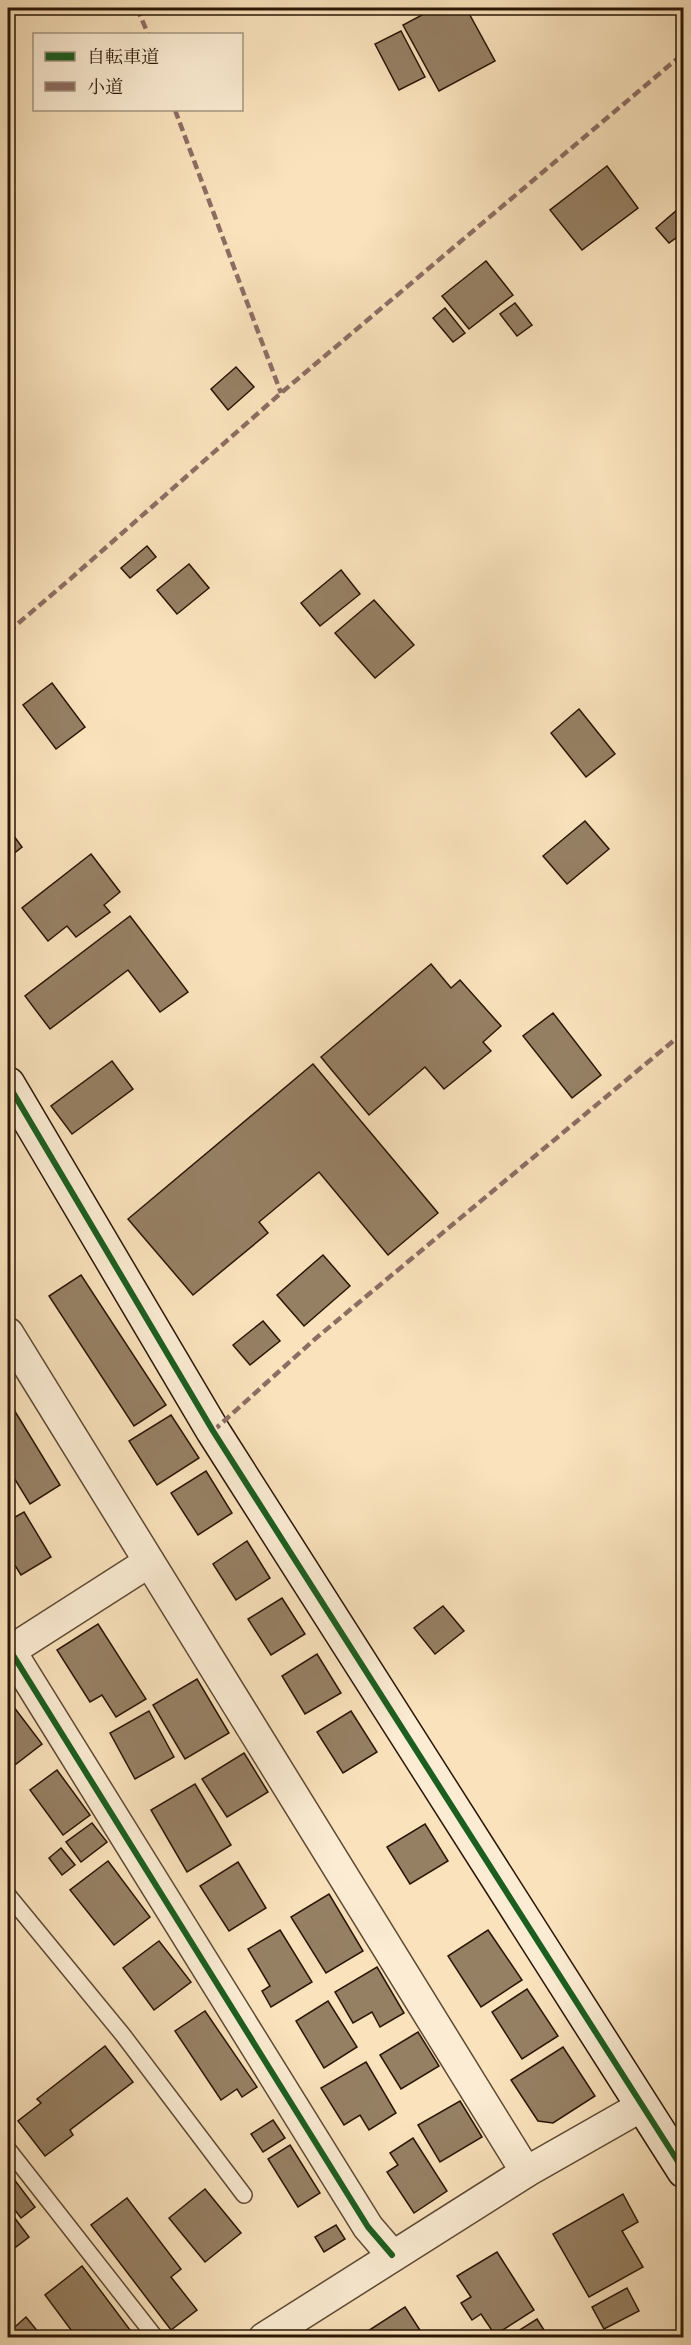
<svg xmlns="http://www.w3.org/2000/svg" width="691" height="2345" viewBox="0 0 691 2345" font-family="'Gentium Book Plus','Noto Serif JP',serif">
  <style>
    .building { fill: #968064; stroke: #2a1605; stroke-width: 1.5 }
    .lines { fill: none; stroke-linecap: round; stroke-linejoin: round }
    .lane-casing { stroke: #5e4933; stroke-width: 18 }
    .street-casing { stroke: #5e4933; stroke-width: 33 }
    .secondary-casing { stroke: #2a1605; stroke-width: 36 }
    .lane { stroke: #fbecd3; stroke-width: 15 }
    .street { stroke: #fbecd3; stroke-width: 30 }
    .secondary { stroke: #fbecd3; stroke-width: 33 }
    .quiet { stroke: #8d6e63; stroke-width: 4.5; stroke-dasharray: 9 4.5; stroke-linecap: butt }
    .cycleway-casing { stroke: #fbecd3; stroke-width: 10 }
    .cycleway { stroke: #1b5e20; stroke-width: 6 }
  </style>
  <rect width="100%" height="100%" fill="#f9e2bc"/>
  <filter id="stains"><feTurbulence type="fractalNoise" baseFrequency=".00333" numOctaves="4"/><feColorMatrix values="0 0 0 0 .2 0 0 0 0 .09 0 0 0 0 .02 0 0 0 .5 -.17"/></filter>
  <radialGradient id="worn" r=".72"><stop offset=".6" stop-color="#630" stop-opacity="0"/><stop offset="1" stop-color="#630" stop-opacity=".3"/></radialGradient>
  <!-- building -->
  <g class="building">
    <polygon points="435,8 466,8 495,61 439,91 403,25"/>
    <polygon points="401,31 425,77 399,90 375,44"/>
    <polygon points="607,166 638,208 582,250 550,210"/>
    <polygon points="684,204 684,232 669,243 656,228"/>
    <polygon points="486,261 513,295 469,329 442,296"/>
    <polygon points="515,303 532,325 517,336 500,314"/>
    <polygon points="445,308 465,333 453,342 433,318"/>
    <polygon points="236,367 254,387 228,410 211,389"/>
    <polygon points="147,546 156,557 130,578 121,568"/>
    <polygon points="189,564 209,588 177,614 157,590"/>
    <polygon points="341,570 360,594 320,626 301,603"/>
    <polygon points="374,600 414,645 375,678 335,633"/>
    <polygon points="52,683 85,727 56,749 23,705"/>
    <polygon points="579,709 615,754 586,777 551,733"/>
    <polygon points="585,821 609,849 567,884 543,856"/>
    <polygon points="8,828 22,847 8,858"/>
    <polygon points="91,854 120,892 104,905 110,912 76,937 67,926 48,941 22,908"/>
    <polygon points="130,916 188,992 160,1012 128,970 50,1029 25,996"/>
    <polygon points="431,964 451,988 460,980 501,1026 483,1042 491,1051 444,1089 425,1067 369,1115 321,1057"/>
    <polygon points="553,1013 601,1075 572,1098 523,1036"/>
    <polygon points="112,1061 133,1089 72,1134 51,1106"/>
    <polygon points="313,1064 438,1213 388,1255 319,1172 259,1222 268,1233 193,1295 128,1219"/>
    <polygon points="323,1255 350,1286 304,1326 277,1295"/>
    <polygon points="81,1275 166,1405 134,1426 49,1296"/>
    <polygon points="263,1321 280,1341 250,1365 233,1345"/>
    <polygon points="8,1400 60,1485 30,1504 8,1468"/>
    <polygon points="171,1415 199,1458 157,1485 129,1441"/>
    <polygon points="206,1471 232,1513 198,1535 171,1493"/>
    <polygon points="24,1512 51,1557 21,1575 13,1562 8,1566 8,1521"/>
    <polygon points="247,1541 270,1578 236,1600 213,1564"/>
    <polygon points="282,1598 305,1634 271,1655 248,1619"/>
    <polygon points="443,1606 464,1631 435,1654 414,1628"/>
    <polygon points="98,1624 146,1699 116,1717 102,1695 90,1702 57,1650"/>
    <polygon points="317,1654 341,1693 305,1714 282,1676"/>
    <polygon points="197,1679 229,1733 185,1759 153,1705"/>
    <polygon points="10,1702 42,1744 11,1768 8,1763 8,1704"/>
    <polygon points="149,1711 174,1757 135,1779 110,1733"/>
    <polygon points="351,1711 377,1752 343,1773 317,1732"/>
    <polygon points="244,1753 268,1792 227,1817 202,1779"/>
    <polygon points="57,1770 90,1815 63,1835 30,1790"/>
    <polygon points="195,1784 231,1845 187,1872 151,1810"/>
    <polygon points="92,1823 107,1842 81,1862 66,1842"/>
    <polygon points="425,1824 448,1861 410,1884 387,1847"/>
    <polygon points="61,1848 75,1865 62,1875 49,1858"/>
    <polygon points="108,1861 150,1917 114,1945 70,1890"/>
    <polygon points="238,1862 266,1908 229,1931 200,1886"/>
    <polygon points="329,1894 363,1951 326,1973 291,1917"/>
    <polygon points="280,1930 312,1982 271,2007 262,1991 270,1986 248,1949"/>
    <polygon points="488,1930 522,1980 481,2007 448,1956"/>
    <polygon points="159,1941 191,1982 154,2010 123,1968"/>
    <polygon points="377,1967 404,2013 380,2027 372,2012 353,2023 335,1992"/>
    <polygon points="527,1989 558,2036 522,2059 492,2012"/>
    <polygon points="328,2001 357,2047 324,2068 296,2021"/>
    <polygon points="205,2011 257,2087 242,2097 237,2089 221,2100 175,2031"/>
    <polygon points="418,2032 439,2066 401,2089 380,2055"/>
    <polygon points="105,2046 133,2082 70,2130 73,2135 45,2156 18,2121 41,2103 37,2099"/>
    <polygon points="563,2047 595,2096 553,2123 538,2121 511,2080"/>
    <polygon points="366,2062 396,2113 369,2130 360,2115 344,2125 321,2088"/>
    <polygon points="460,2101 482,2137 440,2162 418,2125"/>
    <polygon points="273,2120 285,2138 263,2152 251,2134"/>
    <polygon points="413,2138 447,2191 414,2213 387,2172 398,2165 390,2153"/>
    <polygon points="290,2145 320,2193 298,2207 268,2159"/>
    <polygon points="10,2174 35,2207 21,2218 8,2201 8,2176"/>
    <polygon points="205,2189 241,2233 205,2262 169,2218"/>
    <polygon points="623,2194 638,2222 622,2231 643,2267 589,2297 553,2234"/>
    <polygon points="127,2198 181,2269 171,2277 197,2310 171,2330 91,2225"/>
    <polygon points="8,2209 29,2237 8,2253"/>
    <polygon points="336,2225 345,2239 324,2252 315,2237"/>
    <polygon points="497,2252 534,2310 495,2335 481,2314 472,2320 461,2303 471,2297 457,2276"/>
    <polygon points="82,2266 136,2338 77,2338 45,2295"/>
    <polygon points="627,2288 639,2311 604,2329 592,2307"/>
    <polygon points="405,2307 425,2338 357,2338"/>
    <polygon points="26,2317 43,2338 8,2338 8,2333"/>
    <polygon points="537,2319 549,2338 507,2338"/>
  </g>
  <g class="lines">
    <defs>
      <g id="lane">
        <polyline points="8,1895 123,2035 244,2195"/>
        <polyline points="8,2149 156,2338"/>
      </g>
      <g id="street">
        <polyline points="8,1333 526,2172"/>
        <polyline points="8,1647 368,2227 392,2255"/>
        <polyline points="10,1651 149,1562"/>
        <polyline points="264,2338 526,2172 642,2106"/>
      </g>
      <polyline id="secondary" points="8,1084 213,1431 684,2171"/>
    </defs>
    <!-- lane casing -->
    <use href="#lane" class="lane-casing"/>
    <!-- street casing -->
    <use href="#street" class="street-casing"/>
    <!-- secondary casing -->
    <use href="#secondary" class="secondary-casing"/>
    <!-- lane -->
    <use href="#lane" class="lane"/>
    <!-- street -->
    <use href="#street" class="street"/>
    <!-- secondary -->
    <use href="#secondary" class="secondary"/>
    <!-- quiet -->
    <g class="quiet">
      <polyline points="137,8 148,34"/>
      <polyline points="175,110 281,393"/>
      <polyline points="8,632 69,580 281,393 684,53"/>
      <polyline points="213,1431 315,1339 684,1032"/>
    </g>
    <defs>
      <g id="cycleway">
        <polyline points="8,1084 213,1431 684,2171"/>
        <polyline points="8,1647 368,2227 392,2255"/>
      </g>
    </defs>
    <!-- cycleway casing -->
    <use href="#cycleway" class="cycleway-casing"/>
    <!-- cycleway -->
    <use href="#cycleway" class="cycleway"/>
  </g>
  <!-- margin -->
  <rect width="691" height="2345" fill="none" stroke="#f9e2bc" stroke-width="30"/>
  <rect x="9" y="9" width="673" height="2327" fill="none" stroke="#2a1605" stroke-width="3"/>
  <rect x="15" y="15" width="661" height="2315" fill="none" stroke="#2a1605" stroke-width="1.5"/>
  <!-- legend -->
  <rect x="33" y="33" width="210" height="78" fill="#fbecd3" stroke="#a79681" stroke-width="1.5"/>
  <rect x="45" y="52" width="30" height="9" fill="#1b5e20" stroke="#a79681" stroke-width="1.5"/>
  <text x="87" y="63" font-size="18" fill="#2a1605">自転車道</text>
  <rect x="45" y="82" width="30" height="9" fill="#8d6e63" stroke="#a79681" stroke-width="1.5"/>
  <text x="87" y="93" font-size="18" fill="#2a1605">小道</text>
  <rect width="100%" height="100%" filter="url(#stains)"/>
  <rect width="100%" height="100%" fill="url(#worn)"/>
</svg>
